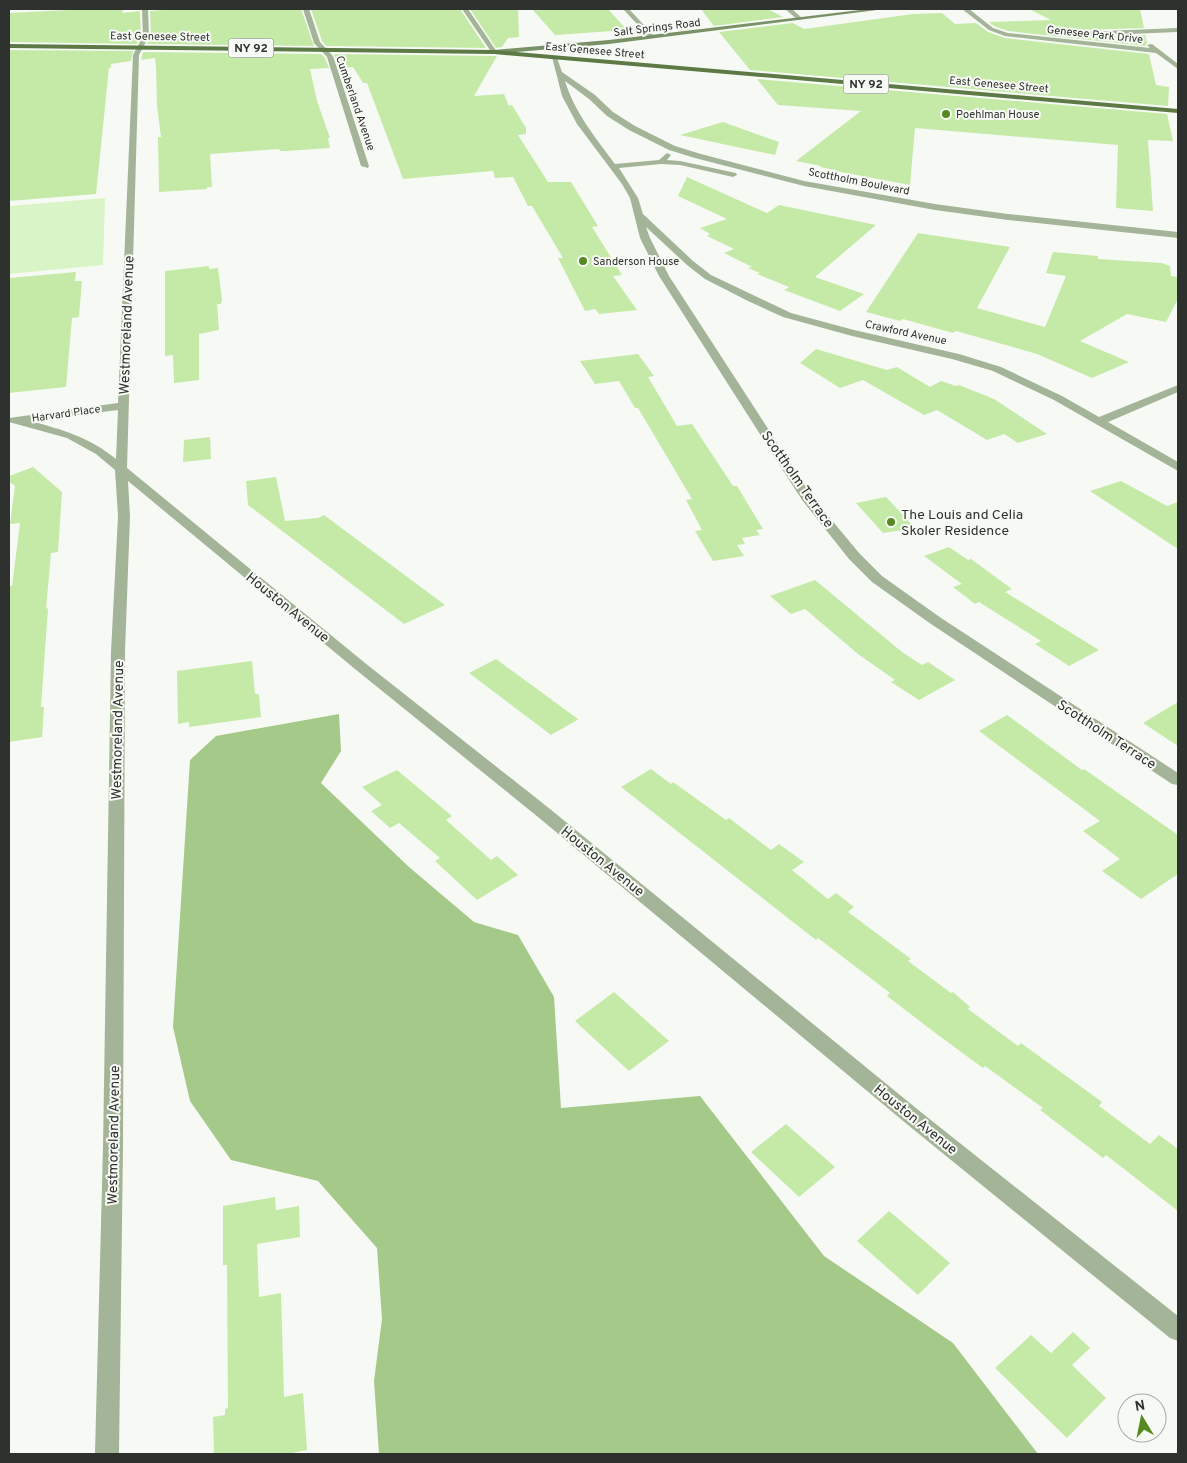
<svg xmlns="http://www.w3.org/2000/svg" width="1187" height="1463" viewBox="0 0 1187 1463" font-family="Overpass,sans-serif">
  <style>
    .green { fill: #d9f4c6 }
    .forest { fill: #a5c989 }
    .building { fill: #c5eaa8 }
    .lines { fill: none; stroke-linecap: round; stroke-linejoin: round }
    .street { fill: #a3b498; fill-rule: evenodd }
    .secondary { fill: #7a9168; fill-rule: evenodd }
    .primary { fill: #5d7946; fill-rule: evenodd }
    .poi-dot { fill: #56891f; stroke: #f7faf4; stroke-width: 2 }
    .labels { text-anchor: middle; stroke-width: 4; stroke-linejoin: round; paint-order: stroke }
    .far-street-label { font-size: 11px; fill: #2f312e; stroke: #f7faf4 }
    .far-poi-label { font-size: 11px; fill: #2f312e; stroke: #f7faf4; text-anchor: start }
    .shield { fill: #f7faf4; stroke: #6b6d69; stroke-width: 1 }
    .shield-label { font-size: 12px; font-weight: bold; fill: #2f312e }
    .street-label { font-size: 14px; fill: #2f312e; stroke: #f7faf4 }
    .poi-label { font-size: 14px; fill: #2f312e; stroke: #f7faf4; text-anchor: start }
  </style>
  <rect width="100%" height="100%" fill="#f7faf4"/>
  <!-- green -->
  <polygon class="green" points="105,198 103,265 9,274 9,206"/>
  <!-- forest -->
  <polygon class="forest" points="339,714 341,751 321,783 409,867 474,922 518,935 554,997 561,1108 700,1096 824,1256 953,1343 1038,1454 379,1454 374,1381 382,1319 377,1248 318,1181 231,1160 190,1101 173,1027 190,760 216,736"/>
  <!-- building -->
  <g class="building">
    <polygon points="86,9 123,9 122,13 140,11 141,36 137,44 9,42 9,13"/>
    <polygon points="177,9 301,9 314,46 147,44 151,36 150,11"/>
    <polygon points="311,9 460,9 486,48 326,46 322,41"/>
    <polygon points="470,9 518,9 519,37 508,38 502,47 496,48"/>
    <polygon points="532,9 608,9 627,30 555,35"/>
    <polygon points="701,9 768,9 783,17 714,26"/>
    <polygon points="1029,9 1140,9 1144,28 1081,30 1076,35 1081,38 1145,35 1147,43 1145,46 1008,31 994,26 989,22 1051,20"/>
    <polygon points="942,13 955,24 976,23 988,32 1005,38 1149,54 1156,85 1169,87 1168,106 750,70 719,32 793,23 804,29 913,14"/>
    <polygon points="9,50 133,51 131,61 111,64 111,68 109,68 96,194 9,201"/>
    <polygon points="143,52 321,54 325,58 329,68 310,69 317,101 330,138 328,138 330,148 286,151 280,151 279,149 210,154 212,187 207,187 207,189 159,192 158,137 161,137 157,106 156,67 155,58 141,60"/>
    <polygon points="334,54 497,56 474,96 504,94 509,106 512,105 526,128 526,134 518,135 548,182 571,182 598,226 592,227 622,275 613,276 637,310 599,314 595,309 585,311 558,258 563,258 532,206 528,206 513,177 495,178 493,171 403,179 367,83 363,83 353,67 339,68"/>
    <polygon points="757,79 1167,114 1173,141 1148,140 1153,211 1116,208 1118,145 915,128 910,185 835,171 836,170 820,167 821,166 796,161 861,111 778,105"/>
    <polygon points="723,122 779,142 775,155 680,135"/>
    <polygon points="687,177 767,213 779,205 876,225 815,277 864,294 840,311 784,290 789,287 757,274 760,273 748,268 752,267 724,253 734,249 707,236 710,234 700,228 727,219 678,196"/>
    <polygon points="918,233 1010,247 977,308 1045,327 1066,276 1046,273 1053,252 1098,256 1098,259 1162,263 1170,266 1171,276 1178,277 1178,299 1166,322 1127,314 1080,341 1129,362 1092,378 1037,354 956,331 953,333 903,319 900,321 866,312"/>
    <polygon points="209,266 209,269 218,268 222,300 221,304 217,304 219,330 199,334 199,380 174,383 173,355 165,356 165,271"/>
    <polygon points="76,272 75,281 82,281 79,317 72,318 66,387 9,393 9,278"/>
    <polygon points="816,349 887,370 897,367 930,387 941,381 956,386 959,385 994,399 1047,434 1018,443 1004,434 987,440 937,410 924,415 863,380 840,388 800,363"/>
    <polygon points="638,354 654,376 648,377 677,426 692,424 733,486 737,486 763,529 756,530 760,535 742,538 745,544 737,545 744,556 713,561 695,531 702,530 686,500 692,499 638,408 635,408 619,381 595,384 580,361"/>
    <polygon points="210,437 211,459 183,462 184,440"/>
    <polygon points="33,467 62,492 58,552 51,553 46,609 48,608 41,707 44,707 42,737 9,742 9,586 12,586 20,523 10,524 15,486 9,481 9,476"/>
    <polygon points="276,477 285,521 318,518 324,515 445,605 404,624 248,505 246,481"/>
    <polygon points="1121,481 1167,506 1178,502 1178,549 1090,491"/>
    <polygon points="886,497 915,528 883,533 856,503"/>
    <polygon points="949,547 968,560 971,559 1012,589 1005,592 1099,650 1069,666 1035,644 1041,641 979,602 975,604 953,587 962,584 924,556"/>
    <polygon points="815,580 902,652 922,665 928,662 955,680 919,700 891,682 895,680 858,654 805,609 791,614 770,596"/>
    <polygon points="496,659 578,719 579,719 551,735 469,673"/>
    <polygon points="252,661 255,694 259,694 261,717 189,727 189,722 178,724 177,671"/>
    <polygon points="1178,702 1178,746 1143,723"/>
    <polygon points="1007,715 1082,770 1084,769 1178,835 1178,874 1141,899 1102,871 1120,859 1083,831 1100,821 979,731"/>
    <polygon points="651,769 671,784 673,782 726,820 729,818 771,850 779,844 804,862 792,870 828,899 836,893 854,907 848,912 911,959 908,961 951,993 953,992 970,1007 968,1009 1018,1046 1021,1043 1102,1102 1099,1106 1150,1144 1159,1135 1178,1149 1178,1211 1106,1155 1103,1158 1040,1110 1043,1108 985,1066 983,1068 938,1035 887,996 890,993 818,938 816,940 621,787"/>
    <polygon points="397,770 452,816 446,820 491,860 497,856 518,875 477,900 435,861 440,858 399,823 390,828 371,811 382,805 362,787"/>
    <polygon points="614,992 669,1041 629,1071 575,1021"/>
    <polygon points="786,1124 835,1167 799,1197 751,1152"/>
    <polygon points="275,1197 276,1210 299,1206 300,1237 257,1244 259,1297 281,1293 284,1397 303,1393 307,1450 287,1454 214,1454 213,1417 225,1415 225,1409 228,1408 227,1265 223,1265 223,1206"/>
    <polygon points="889,1211 950,1263 918,1295 857,1241"/>
    <polygon points="1073,1332 1090,1348 1072,1365 1106,1398 1067,1438 995,1368 1031,1335 1051,1353"/>
  </g>
  <g class="lines">
    <!-- street -->
    <g class="street">
      <path d="M142 9H148L149 36 139 55 127 468 365 663 550 809 922 1113 1178 1316V1341L1170 1338 908 1125 538 817 355 669 128 481 130 516 125 652 123 1147 119 1454H95L103 1147 111 652 118 516 115 470 96 454 67 438 9 422V418L118 403 133 55 143 36ZM118 410 116 459C89 437 63 430 31 421Z"/>
      <polygon points="303,9 309,9 320,42 333,56 369,166 368,168 361,166 327,57 314,43"/>
      <polygon points="462,9 468,9 497,52 496,53 492,53"/>
      <polygon points="623,9 629,9 654,36 654,38 650,38"/>
      <polygon points="785,9 792,9 803,19 798,20"/>
      <polygon points="962,9 969,9 993,28 1008,33 1150,48 1147,45 1152,44 1178,64 1178,69 1156,53 1005,36 989,30"/>
      <polygon points="1178,28 1178,32 1081,36 1078,34 1081,32"/>
      <path d="M552 57 557 58 562 72 595 95 613 112 635 126 675 146 701 154 804 181 935 204 1008 214 1178 232V238L1008 220 935 210 804 186 695 158 669 150 629 130 607 116 589 99 565 81C575 113 595 137 615 164L659 160 667 153 671 155 667 160 680 161 736 173 737 175 733 177 680 165 661 164 619 168 638 198 643 214 693 261 711 275 791 313 854 330 959 354 1001 367 1062 396 1099 417 1178 385V392L1108 422 1178 462V471L1054 400 993 371 952 359 852 336 783 317 748 301 705 279 687 265 646 227 650 238 669 276 811 495 859 553 882 576 941 618 1178 773V785L1172 784 931 624 872 582 849 559 802 500 659 276 640 238 630 198 622 184 577 124 562 96Z"/>
    </g>
    <!-- secondary -->
    <polygon class="secondary" points="868,9 885,9 609,44 494,54 491,52 494,50 609,40"/>
    <!-- primary -->
    <polygon class="primary" points="9,44 494,50 1178,109 1178,113 494,54 9,48"/>
  </g>
  <!-- markers -->
  <g class="poi-dot">
    <circle cx="946" cy="114" r="5"/>
    <circle cx="583" cy="261" r="5"/>
    <circle cx="891" cy="522" r="5"/>
  </g>
  <g class="labels">
    <!-- far-street labels -->
    <g class="far-street-label">
      <text transform="translate(657 27) rotate(-7)" y="4">Salt Springs Road</text>
      <text transform="translate(1095 34) rotate(6)" y="4">Genesee Park Drive</text>
      <text transform="translate(160 36) rotate(1)" y="4">East Genesee Street</text>
      <text transform="translate(595 50) rotate(5)" y="4">East Genesee Street</text>
      <text transform="translate(999 84) rotate(5)" y="4">East Genesee Street</text>
      <text transform="translate(356 103) rotate(71)" y="4">Cumberland Avenue</text>
      <text transform="translate(859 181) rotate(11)" y="4">Scottholm Boulevard</text>
      <text transform="translate(906 332) rotate(12)" y="4">Crawford Avenue</text>
      <text transform="translate(66 413) rotate(-8)" y="4">Harvard Place</text>
    </g>
    <!-- far-poi labels -->
    <g class="far-poi-label">
      <text x="956" y="118">Poehlman House</text>
      <text x="593" y="265">Sanderson House</text>
    </g>
    <!-- shield labels -->
    <g class="shield">
      <rect x="228.5" y="38.5" width="45" height="19" rx="4"/>
      <rect x="843.5" y="74.5" width="45" height="19" rx="4"/>
    </g>
    <g class="shield-label">
      <text x="251" y="52">NY 92</text>
      <text x="866" y="88">NY 92</text>
    </g>
    <!-- street labels -->
    <g class="street-label">
      <text transform="translate(126 325) rotate(-88)" y="5">Westmoreland Avenue</text>
      <text transform="translate(798 479) rotate(55)" y="5">Scottholm Terrace</text>
      <text transform="translate(288 607) rotate(39)" y="5">Houston Avenue</text>
      <text transform="translate(117 730) rotate(-89)" y="5">Westmoreland Avenue</text>
      <text transform="translate(1107 734) rotate(33)" y="5">Scottholm Terrace</text>
      <text transform="translate(603 861) rotate(39)" y="5">Houston Avenue</text>
      <text transform="translate(916 1119) rotate(39)" y="5">Houston Avenue</text>
      <text transform="translate(113 1135) rotate(-89)" y="5">Westmoreland Avenue</text>
    </g>
    <!-- poi labels -->
    <g class="poi-label">
      <text x="901" y="519">The Louis and Celia<tspan x="901" dy="16">Skoler Residence</tspan></text>
    </g>
  </g>
  <!-- border -->
  <rect width="1187" height="1463" fill="none" stroke="#2f312e" stroke-width="20"/>
  <!-- north arrow -->
  <g transform="translate(1142 1418) rotate(350)"><circle r="24" fill="#f7faf4" stroke="#a7aaa5"/>
  <path d="M0-4L9 19L0 12L-9 19Z" fill="#56891f"/>
  <text y="-8" font-size="14" font-weight="bold" text-anchor="middle" fill="#2f312e">N</text>
  </g>
</svg>
